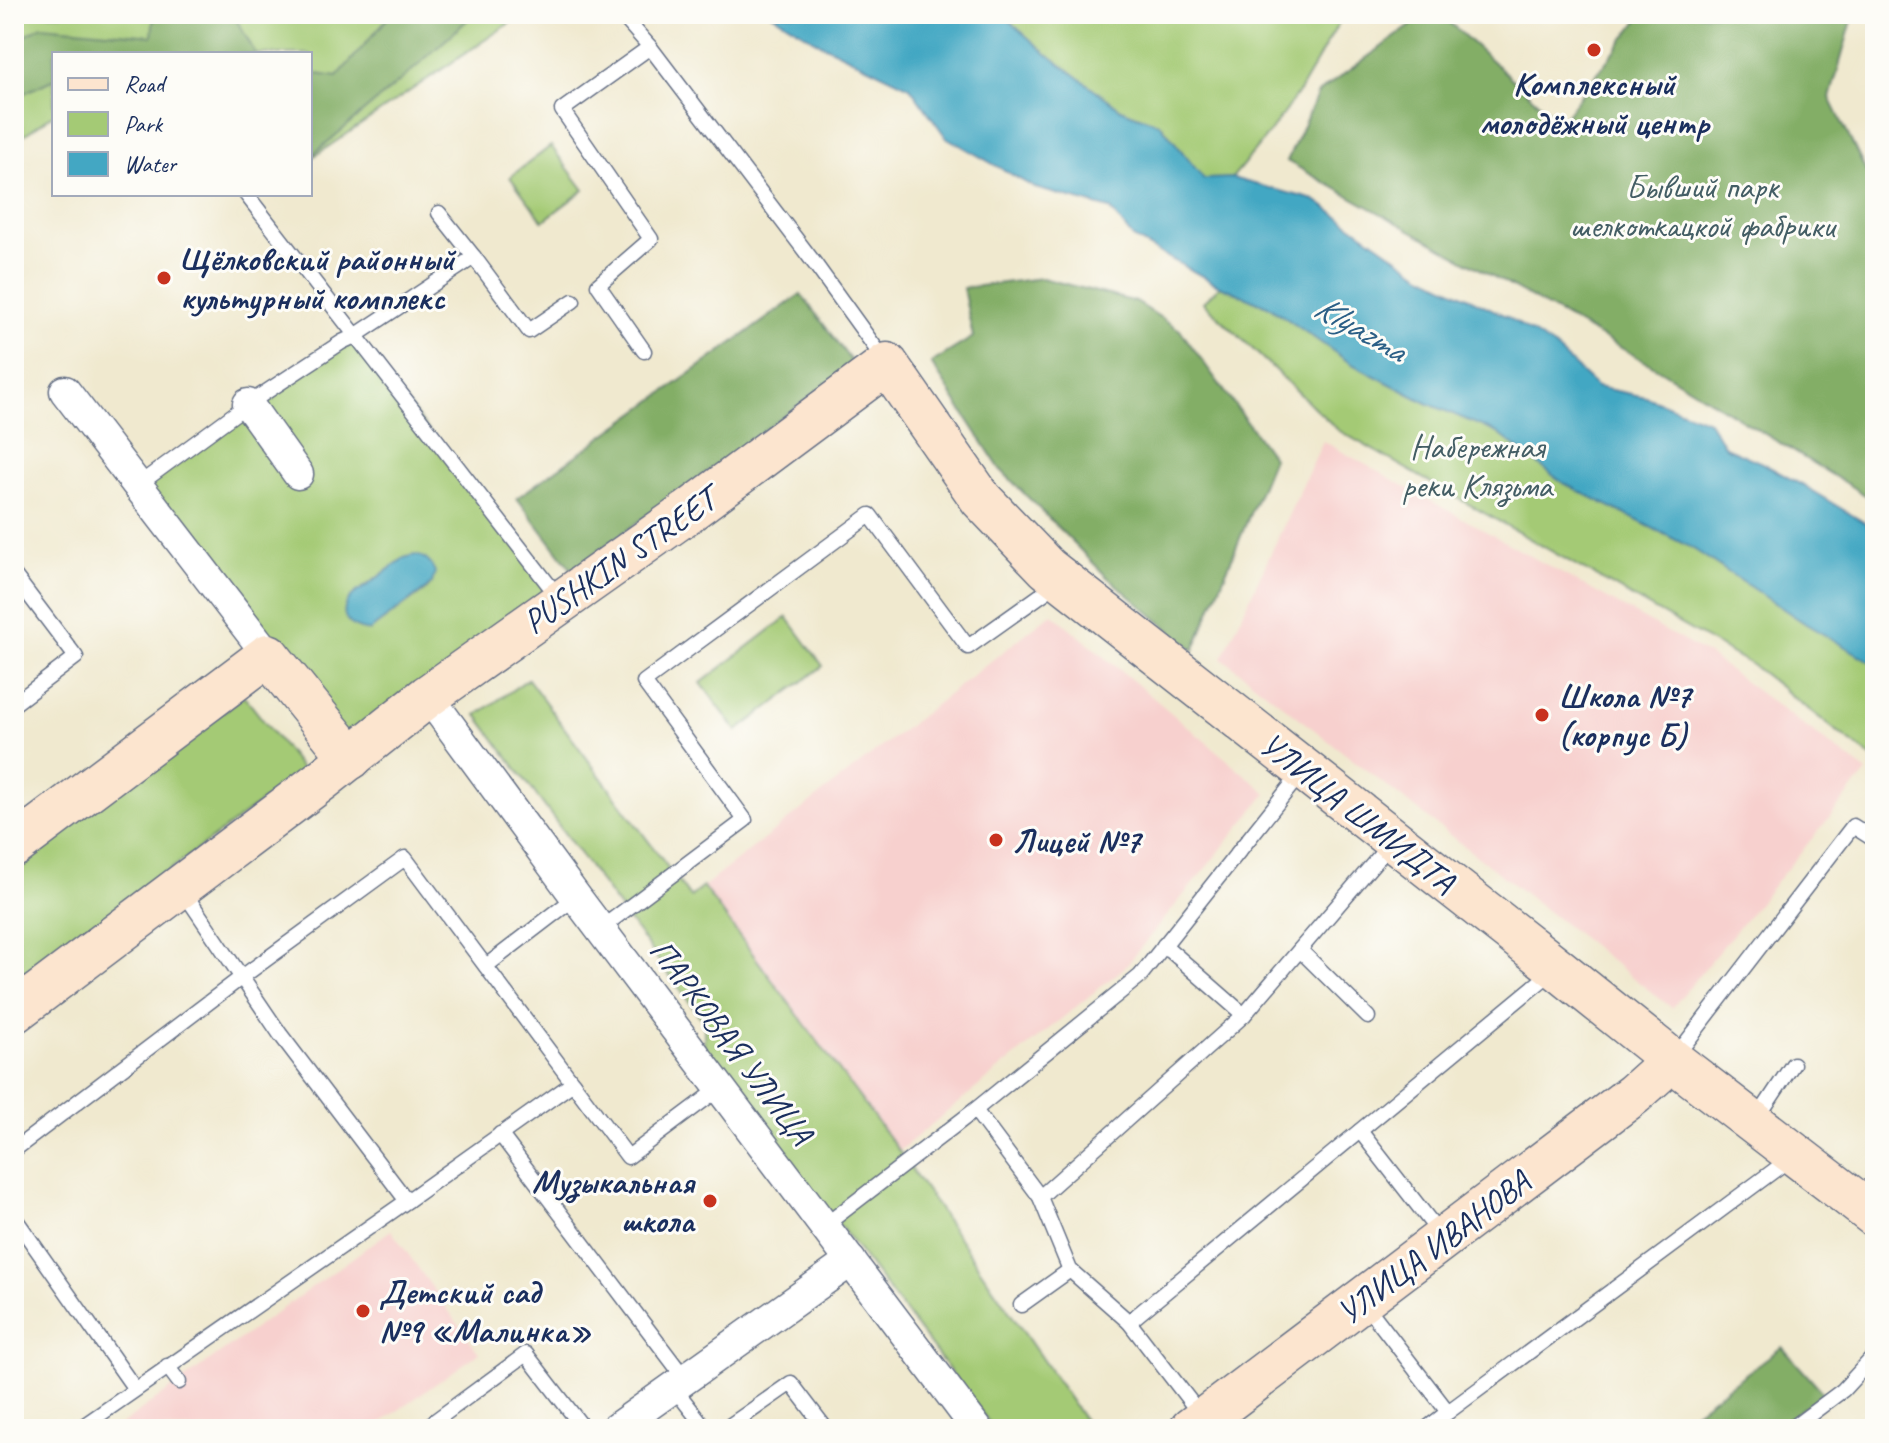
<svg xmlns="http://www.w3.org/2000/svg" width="1889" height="1443" viewBox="0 0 1889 1443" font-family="Caveat,sans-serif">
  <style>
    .built { fill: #f7d0ce }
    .green { fill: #a4ca75; stroke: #607c6a; stroke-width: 2; fill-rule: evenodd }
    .forest { fill: #83ae66; stroke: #4f6e62; stroke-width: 2 }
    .water { fill: #43a7c3; stroke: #2f6b90; stroke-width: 2 }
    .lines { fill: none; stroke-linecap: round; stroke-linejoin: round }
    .lane-casing { stroke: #667086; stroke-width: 17 }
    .street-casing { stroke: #667086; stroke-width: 33 }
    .secondary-casing { stroke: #667086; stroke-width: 45 }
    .lane { stroke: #fff; stroke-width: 14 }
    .street { stroke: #fff; stroke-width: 30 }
    .secondary { stroke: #fce5cf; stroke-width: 42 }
    .poi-dot { fill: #c8321e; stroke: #fdfcf7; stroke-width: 3 }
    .labels { text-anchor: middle; stroke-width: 6; stroke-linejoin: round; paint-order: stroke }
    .poi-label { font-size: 34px; font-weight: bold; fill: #1b2f5e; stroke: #fdfcf7; text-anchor: start }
    .park-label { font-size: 34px; fill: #445e65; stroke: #fdfcf7 }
    .street-label { font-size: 34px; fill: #1b2f5e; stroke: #fdfcf7 }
    .water-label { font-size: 36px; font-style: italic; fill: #2b5f86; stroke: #fdfcf7 }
  </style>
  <rect width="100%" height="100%" fill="#fdfcf7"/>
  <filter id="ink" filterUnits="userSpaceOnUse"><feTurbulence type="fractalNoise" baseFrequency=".0125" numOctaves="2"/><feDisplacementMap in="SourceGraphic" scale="16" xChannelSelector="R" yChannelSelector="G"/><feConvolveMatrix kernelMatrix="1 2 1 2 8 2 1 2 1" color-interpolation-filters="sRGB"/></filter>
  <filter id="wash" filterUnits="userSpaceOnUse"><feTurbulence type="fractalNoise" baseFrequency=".006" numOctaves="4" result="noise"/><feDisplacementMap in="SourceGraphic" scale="32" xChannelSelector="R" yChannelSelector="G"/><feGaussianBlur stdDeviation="1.8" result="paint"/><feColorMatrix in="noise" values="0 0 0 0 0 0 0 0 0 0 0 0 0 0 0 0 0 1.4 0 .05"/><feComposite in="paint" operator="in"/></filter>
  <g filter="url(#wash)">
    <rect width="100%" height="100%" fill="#f0e9cf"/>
    <!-- built -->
    <g class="built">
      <polygon points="1323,441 1707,654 1867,772 1672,1008 1222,658"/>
      <polygon points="1052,613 1267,793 1125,967 899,1151 703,887"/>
      <polygon points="391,1230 479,1353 372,1429 124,1429 121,1425"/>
    </g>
    <!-- green -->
    <g class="green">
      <polygon points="14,14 523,14 310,159 310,54 54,54 54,114 14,142"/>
      <polygon points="1001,14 1344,14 1300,90 1267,136 1232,178 1204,180 1161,124 1121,109 1047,54"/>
      <polygon points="551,146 584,190 543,221 510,177"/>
      <polygon points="1220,286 1270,307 1350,363 1427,403 1498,433 1563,483 1692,548 1806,624 1875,664 1875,759 1848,740 1752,665 1338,430 1203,302"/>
      <path d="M355 336 562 602 351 758 138 485ZM404 558 432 583 427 589 369 631 345 610 352 596Z"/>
      <polygon points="787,617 823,666 737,731 701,683"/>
      <polygon points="528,679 690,897 703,887 899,1151 1090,1429 994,1429 821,1201 704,1053 704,1022 477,715"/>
      <polygon points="244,696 303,771 14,986 14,868"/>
    </g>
    <!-- forest -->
    <g class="forest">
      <polygon points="154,14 233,14 256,54 54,54 54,79 14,98 14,42 42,26 152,36"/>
      <polygon points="391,14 474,14 406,76 310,157 310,73 337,77"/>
      <polygon points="1427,14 1440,14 1560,122 1643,14 1843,14 1853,17 1830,98 1875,190 1875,501 1655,367 1287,161 1318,93"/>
      <polygon points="1042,278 1136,302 1180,330 1273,458 1194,650 1106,576 1000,469 931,363 973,337 963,288"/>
      <polygon points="801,294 854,365 572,570 517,498"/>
      <polygon points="1782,1347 1823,1393 1774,1429 1671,1429"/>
    </g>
    <!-- water -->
    <g class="water">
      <polygon points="772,14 1001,14 1047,54 1121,109 1160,124 1204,179 1232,178 1315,200 1421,274 1508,317 1554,347 1597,387 1646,397 1709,421 1725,447 1762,463 1804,486 1875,529 1875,664 1806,624 1692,548 1563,483 1498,433 1427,403 1350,363 1270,307 1220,286 1133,238 1110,209 1035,188 946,137 910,87 821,44"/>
      <path d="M415 555C426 557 430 562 435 572L432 583 427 588 369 631C349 628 335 615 352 596 356 592 363 588 368 585 380 576 392 567 404 558Z"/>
    </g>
  </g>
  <g filter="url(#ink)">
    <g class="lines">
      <defs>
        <g id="lane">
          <polyline points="621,14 650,47 815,264 885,361"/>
          <polyline points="246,194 559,598"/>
          <polyline points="439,213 474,257"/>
          <polyline points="644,351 598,285 651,239 562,110 650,47"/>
          <polyline points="138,485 248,404 342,342 355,336 474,257 529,331 573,301"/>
          <polyline points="14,575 76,657 14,704"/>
          <polyline points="183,891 280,1034 407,1201"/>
          <polyline points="600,929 745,820 644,682 870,515 968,647 1058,583"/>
          <polyline points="1164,945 1244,1015"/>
          <polyline points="1300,950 1368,1017"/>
          <polyline points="486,966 576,897"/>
          <polyline points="1675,1057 1853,826 1875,840"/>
          <polyline points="975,1110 1040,1197 1070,1270 1129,1322 1203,1418"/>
          <polyline points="1756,1120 1793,1064"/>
          <polyline points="1360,1131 1441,1235"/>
          <polyline points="500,1134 686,1380"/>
          <polyline points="14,1150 242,977 405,858 628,1157 720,1088"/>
          <polyline points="1040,1197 1244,1015 1391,843"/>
          <polyline points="14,1217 135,1389"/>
          <polyline points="824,1226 975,1110 1140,976 1301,773"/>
          <polyline points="1365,1304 1448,1412 1791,1158"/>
          <polyline points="1021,1305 1070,1270"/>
          <polyline points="1129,1322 1554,970"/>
          <polyline points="167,1366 179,1382"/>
          <polyline points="674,1388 706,1429"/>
          <polyline points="79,1429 407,1201 573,1083"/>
          <polyline points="424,1429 526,1354 584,1429"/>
          <polyline points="725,1429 791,1383 826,1429"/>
          <polyline points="1426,1429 1448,1412"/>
          <polyline points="1791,1429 1843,1390 1875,1355"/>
        </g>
        <g id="street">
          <polyline points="65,391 268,655"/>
          <polyline points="248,404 298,474"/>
          <polyline points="428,696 576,897 977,1429"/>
          <polyline points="615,1429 851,1261"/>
        </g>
        <g id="secondary">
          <polyline points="14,846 268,655 351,758"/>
          <polyline points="14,1012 322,780 428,696 688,512 887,364 981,499 1047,568 1557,968 1672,1060 1875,1216"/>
          <polyline points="1191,1429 1634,1094 1672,1060"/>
        </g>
      </defs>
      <!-- lane casing -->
      <use href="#lane" class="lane-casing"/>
      <!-- street casing -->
      <use href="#street" class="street-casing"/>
      <!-- secondary casing -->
      <use href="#secondary" class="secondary-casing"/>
      <!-- lane -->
      <use href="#lane" class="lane"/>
      <!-- street -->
      <use href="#street" class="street"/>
      <!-- secondary -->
      <use href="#secondary" class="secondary"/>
    </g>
  </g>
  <!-- markers -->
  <g class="poi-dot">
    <circle cx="1594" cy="50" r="8"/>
    <circle cx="164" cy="278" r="8"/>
    <circle cx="1542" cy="715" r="8"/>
    <circle cx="996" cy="840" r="8"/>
    <circle cx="710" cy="1201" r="8"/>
    <circle cx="363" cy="1311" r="8"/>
  </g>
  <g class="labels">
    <!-- poi labels -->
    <g class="poi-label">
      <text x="1594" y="95" text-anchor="middle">Комплексный<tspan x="1594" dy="39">молодёжный центр</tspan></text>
      <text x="180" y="270">Щёлковский районный<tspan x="180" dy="39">культурный комплекс</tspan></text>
      <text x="1558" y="707">Школа №7<tspan x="1558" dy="39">(корпус Б)</tspan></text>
      <text x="1012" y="852">Лицей №7</text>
      <text x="694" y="1193" text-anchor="end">Музыкальная<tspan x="694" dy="39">школа</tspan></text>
      <text x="379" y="1303">Детский сад<tspan x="379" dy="39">№9 «Малинка»</tspan></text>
    </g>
    <!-- park labels -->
    <g class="park-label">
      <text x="1702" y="198">Бывший парк<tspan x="1702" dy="39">шелкоткацкой фабрики</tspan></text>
      <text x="1477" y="458">Набережная<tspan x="1477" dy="39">реки Клязьма</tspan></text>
    </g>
    <!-- street labels -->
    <g class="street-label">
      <text transform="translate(619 560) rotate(-35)" y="12">PUSHKIN STREET</text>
      <text transform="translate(1358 812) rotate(38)" y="12">УЛИЦА ШМИДТА</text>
      <text transform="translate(732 1041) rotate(53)" y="12">ПАРКОВАЯ УЛИЦА</text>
      <text transform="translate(1433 1247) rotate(-37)" y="12">УЛИЦА ИВАНОВА</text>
    </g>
    <!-- water labels -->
    <g class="water-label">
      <text transform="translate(1361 327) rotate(30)" y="13">Klyazma</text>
    </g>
  </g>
  <!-- margin -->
  <rect width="1889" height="1443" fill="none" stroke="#fdfcf7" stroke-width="48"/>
  <!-- legend -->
  <rect x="52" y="52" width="260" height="144" fill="#fdfcf7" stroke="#a3aaba" stroke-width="2"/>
  <rect x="68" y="78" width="40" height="12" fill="#fce5cf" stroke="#a3aaba" stroke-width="2"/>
  <text x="124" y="92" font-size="24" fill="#1b2f5e">Road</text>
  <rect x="68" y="112" width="40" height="24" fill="#a4ca75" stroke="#a3aaba" stroke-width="2"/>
  <text x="124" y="132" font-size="24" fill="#1b2f5e">Park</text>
  <rect x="68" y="152" width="40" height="24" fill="#43a7c3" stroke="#a3aaba" stroke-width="2"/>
  <text x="124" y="172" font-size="24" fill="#1b2f5e">Water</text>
</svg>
